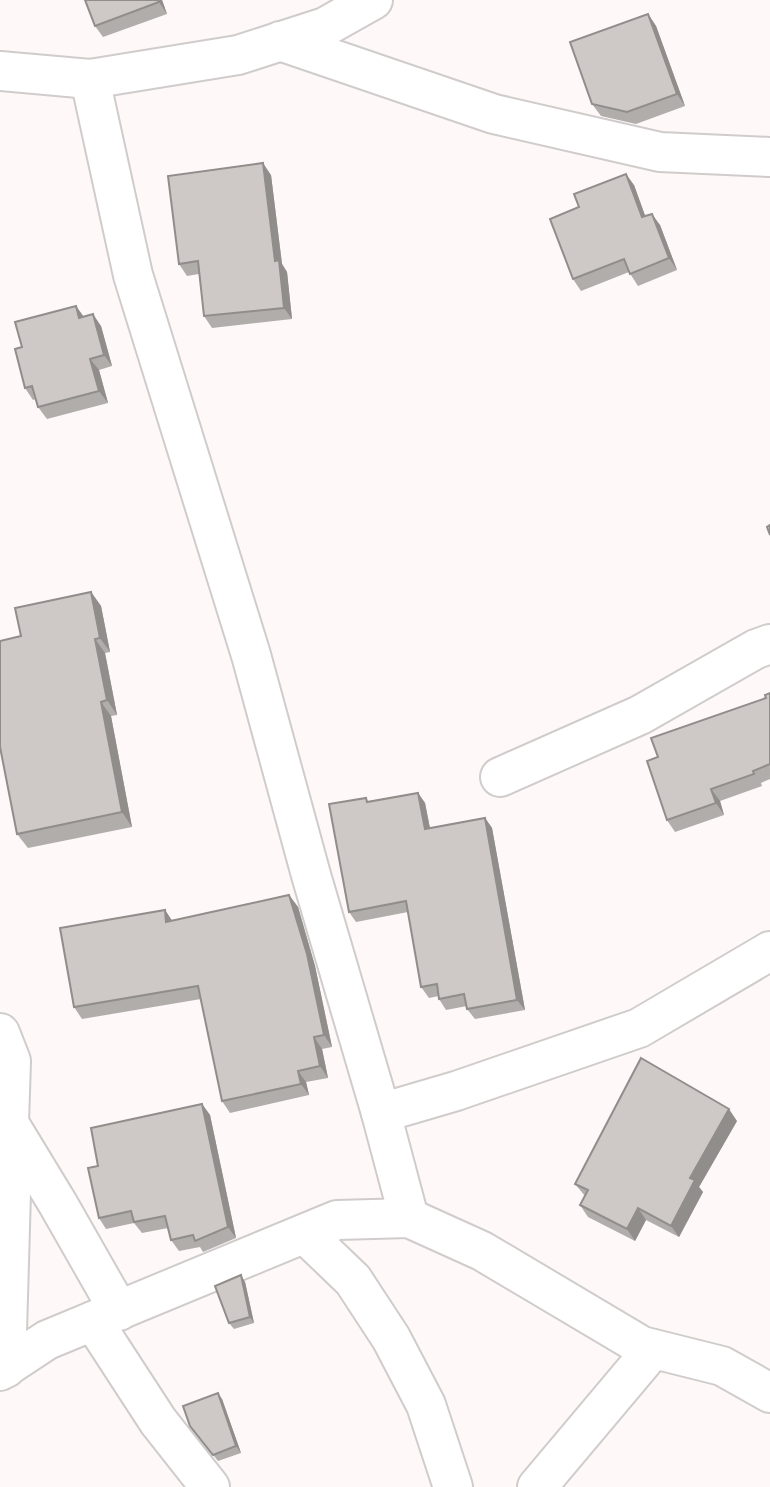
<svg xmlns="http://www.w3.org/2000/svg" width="770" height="1487" viewBox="0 0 770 1487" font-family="'Noto Sans',sans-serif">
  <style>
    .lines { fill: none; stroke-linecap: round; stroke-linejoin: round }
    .minor-casing { stroke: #d1cccc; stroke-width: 42 }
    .minor { stroke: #fff; stroke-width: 38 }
    .wall { fill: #b1adab }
    .shaded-wall { fill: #908d8b }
    .building { fill: #cec9c7; stroke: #908d8b; stroke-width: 2 }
  </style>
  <rect width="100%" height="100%" fill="#fef8f8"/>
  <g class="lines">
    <defs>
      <g id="minor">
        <polyline points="280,41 494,114 660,152 770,157"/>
        <polyline points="0,71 90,79 238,55 325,27 373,0"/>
        <polyline points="90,79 133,275 251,655 311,875 381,1113 409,1218"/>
        <polyline points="500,777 640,715 756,649 770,644"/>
        <polyline points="0,1033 11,1061 9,1123 11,1192 6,1368"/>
        <polyline points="381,1113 456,1091 639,1028 770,951"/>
        <polyline points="10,1125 58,1204 119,1311"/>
        <polyline points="305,1234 353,1280 391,1338 426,1405 453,1487"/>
        <polyline points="93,1321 158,1421 210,1487"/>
        <polyline points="0,1371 47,1340 337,1220 409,1218 482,1251 642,1346 722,1366 770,1393"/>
        <polyline points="537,1487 653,1349"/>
      </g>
    </defs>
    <!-- minor casing -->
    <use href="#minor" class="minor-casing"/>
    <!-- minor -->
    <use href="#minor" class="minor"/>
  </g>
  <!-- wall -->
  <g class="wall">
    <polygon points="85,0 162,0 167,14 103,37 95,26"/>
    <polygon points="648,14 656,26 685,106 636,124 601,116 592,104"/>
    <polygon points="271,175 282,264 287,272 292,319 212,328 204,316 199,274 187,276 179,264"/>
    <polygon points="634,185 645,216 660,225 677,270 638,286 629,272 581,291 573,279"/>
    <polygon points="76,306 83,317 101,326 112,366 99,370 108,403 47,419 38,407 36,399 33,400 25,388 22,347"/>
    <polygon points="91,592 101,606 110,652 105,653 117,715 111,716 132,827 28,848 17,834 21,636"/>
    <polygon points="770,693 770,779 761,783 762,786 720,801 724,815 675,832 667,820"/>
    <polygon points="418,793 425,803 430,828 485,818 492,828 525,1010 475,1019 467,1009 467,1006 446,1010 439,999 439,996 429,998 421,987 408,912 356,922 349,912 369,801"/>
    <polygon points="289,895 298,907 315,966 332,1047 322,1049 328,1078 306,1082 309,1095 230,1113 222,1101 201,999 82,1019 74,1007 165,910 172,921"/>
    <polygon points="202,1104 210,1115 236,1238 203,1252 200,1247 179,1251 171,1240 168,1228 142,1233 134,1223 106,1229 99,1218 98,1166"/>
    <polygon points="737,1121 699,1187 703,1192 679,1237 646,1220 635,1241 588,1217 580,1205 585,1196 575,1184"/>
    <polygon points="245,1282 254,1323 234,1329 229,1323"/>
    <polygon points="222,1399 241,1453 218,1461 195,1432"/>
  </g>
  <!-- shaded-wall -->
  <g class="shaded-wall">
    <polygon points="158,0 162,0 167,14 159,2"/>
    <polygon points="648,14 656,26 685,106 677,94"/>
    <polygon points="263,163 271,175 282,264 287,272 292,319 284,308 275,261"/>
    <polygon points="626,174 634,185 650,229 642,217"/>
    <polygon points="652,214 660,225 677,270 669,258"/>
    <polygon points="76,306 84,317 79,318"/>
    <polygon points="93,314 101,326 112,366 104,355"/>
    <polygon points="90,359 99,370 108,403 99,391"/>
    <polygon points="91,592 101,606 110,652 100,638"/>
    <polygon points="95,639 105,653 117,715 107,700"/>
    <polygon points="101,702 111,716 132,827 122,812"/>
    <polygon points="711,789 720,801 724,815 716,803"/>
    <polygon points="418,793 425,803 432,839 425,829"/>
    <polygon points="485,818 492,828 525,1010 517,1000"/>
    <polygon points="289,895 298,907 315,966 332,1047 324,1035"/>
    <polygon points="165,910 173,922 166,922"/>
    <polygon points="314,1037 322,1049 328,1078 320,1066"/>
    <polygon points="298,1071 306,1082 309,1095 301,1084"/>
    <polygon points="202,1104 210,1115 236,1238 228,1227"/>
    <polygon points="729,1109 737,1121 699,1187 703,1192 679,1237 671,1226 690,1178"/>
    <polygon points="638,1208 646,1220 635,1241 627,1229"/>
    <polygon points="241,1275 245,1282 254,1323 250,1317"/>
    <polygon points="218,1393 222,1399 241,1453 236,1446"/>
  </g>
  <!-- building -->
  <g class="building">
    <polygon points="85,0 158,0 159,2 95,26"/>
    <polygon points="648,14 677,94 627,112 592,104 570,42"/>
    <polygon points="263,163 275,261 279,260 284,308 204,316 198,261 179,264 168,176"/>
    <polygon points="626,174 642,217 652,214 669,258 630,274 624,259 573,279 550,219 579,207 574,194"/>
    <polygon points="76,306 79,318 93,314 104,355 90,359 99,391 38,407 32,386 25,388 15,349 22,347 15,322"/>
    <polygon points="770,525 770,535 767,527"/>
    <polygon points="91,592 100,638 95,639 107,700 101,702 122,812 17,834 0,747 0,641 21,636 15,608"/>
    <polygon points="770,693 770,764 753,771 754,774 711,789 716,803 667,820 647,761 658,757 651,738 766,698 765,695"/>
    <polygon points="418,793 425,829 485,818 517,1000 467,1009 464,994 439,999 437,984 421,987 406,901 349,912 329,804 366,798 367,802"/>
    <polygon points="289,895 307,954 324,1035 314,1037 320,1066 298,1071 301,1084 222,1101 198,986 74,1007 60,928 165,910 166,922"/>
    <polygon points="641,1058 729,1109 690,1178 695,1180 671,1226 638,1208 627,1229 580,1205 588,1190 575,1184"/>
    <polygon points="202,1104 228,1227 195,1241 193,1235 171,1240 165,1216 134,1222 131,1211 99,1218 88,1168 98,1166 91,1128"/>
    <polygon points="241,1275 250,1317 229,1323 215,1286"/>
    <polygon points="218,1393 236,1446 213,1455 190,1426 183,1406"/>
  </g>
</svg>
